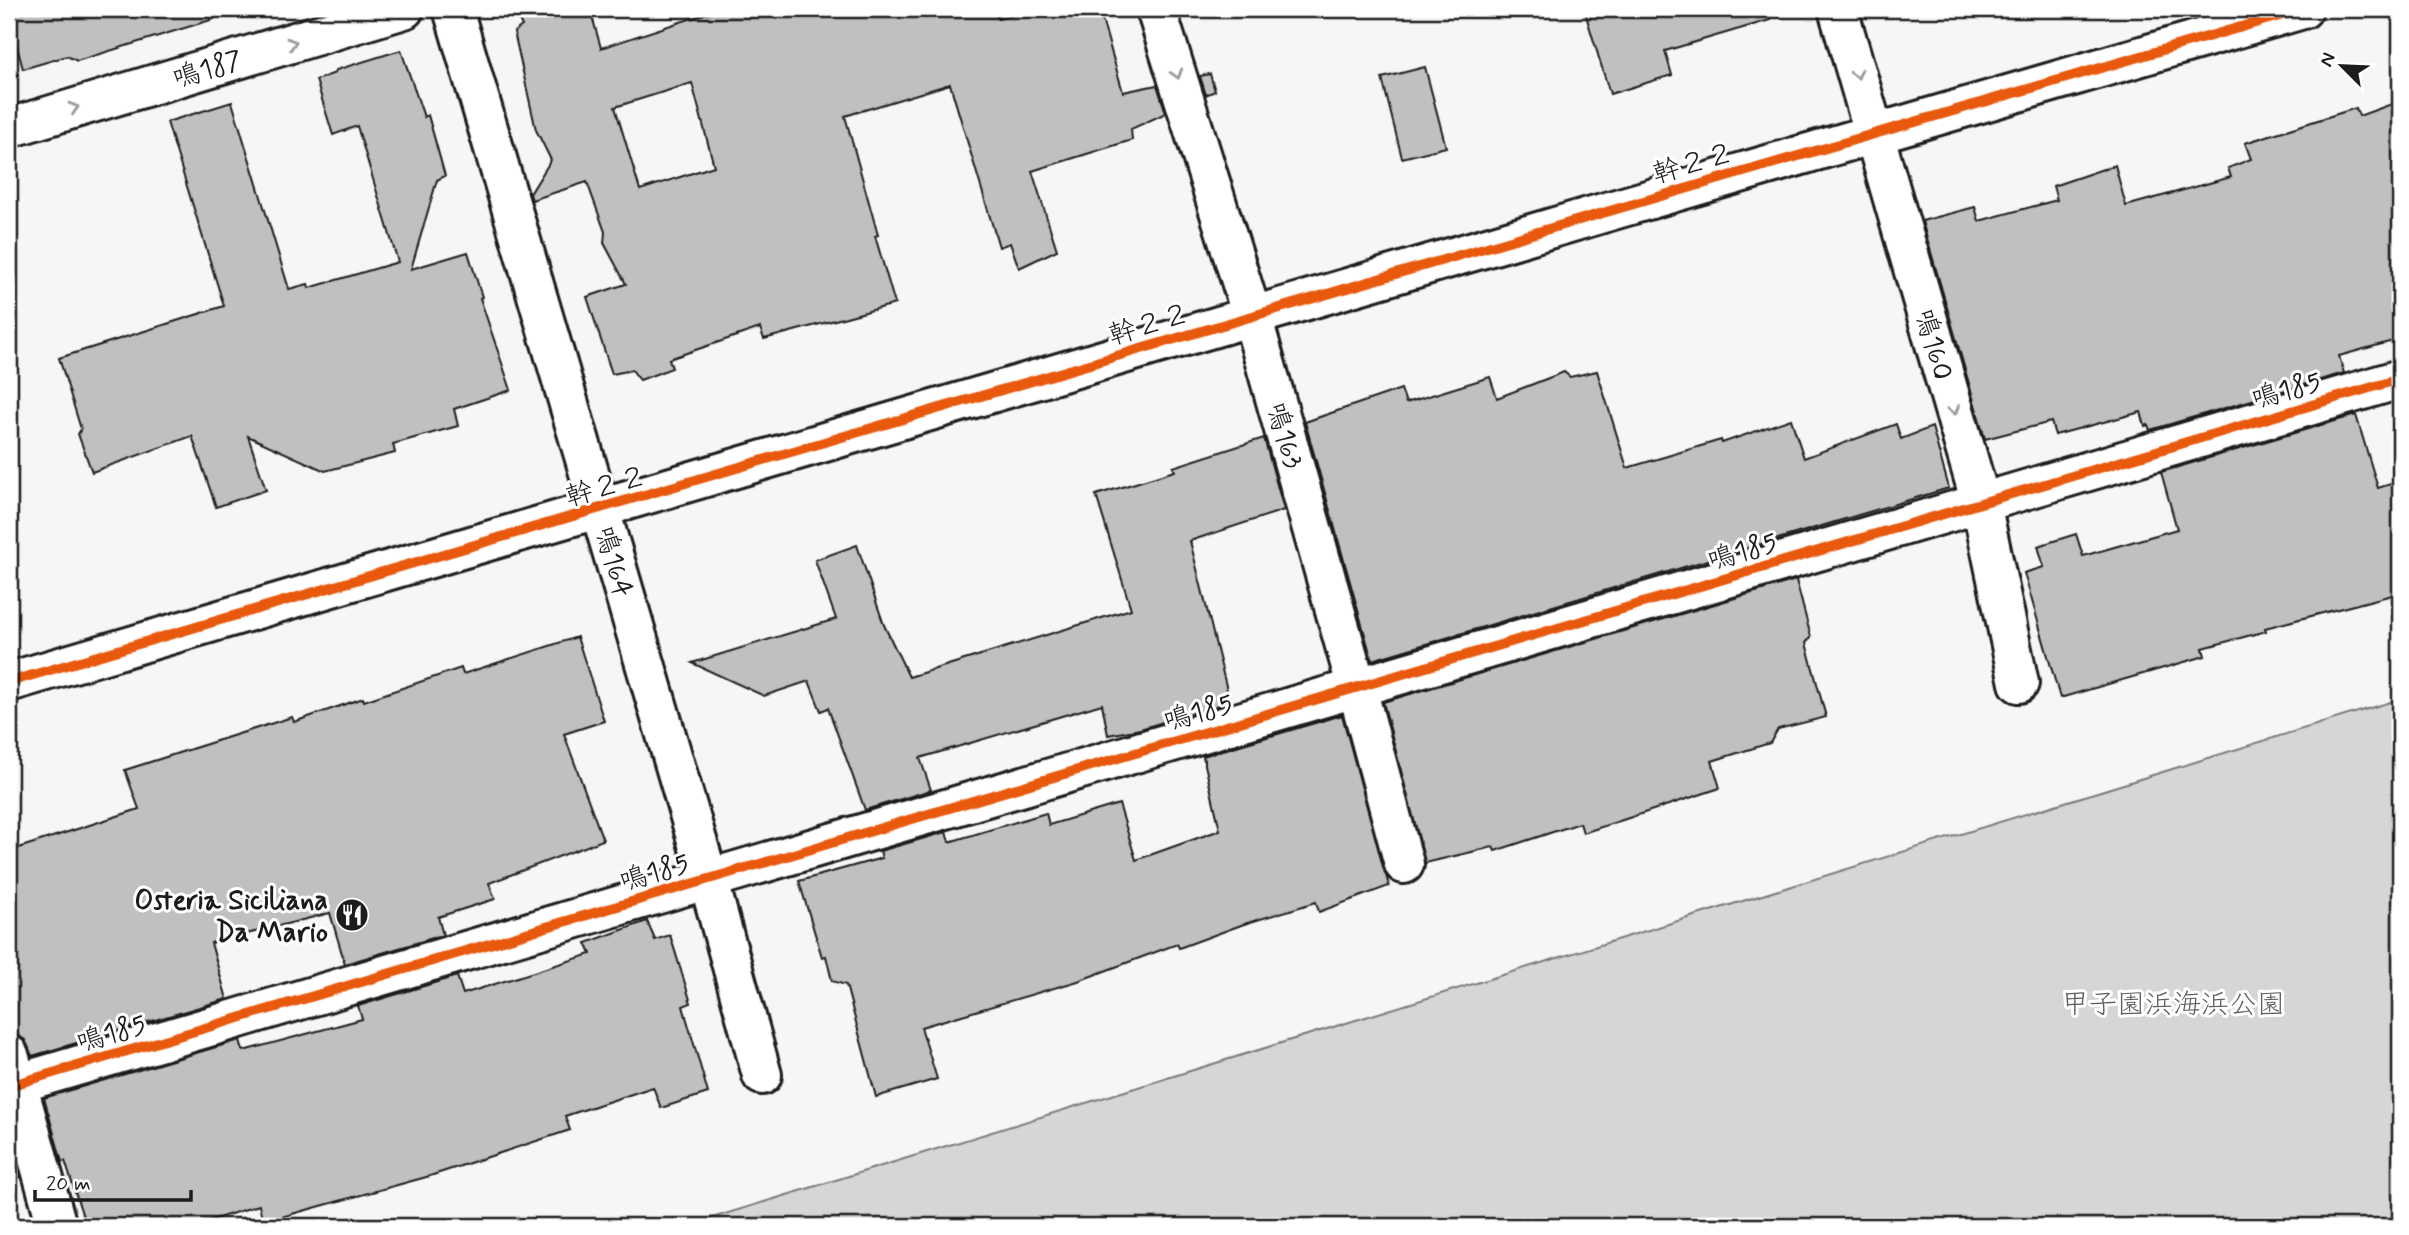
<svg xmlns="http://www.w3.org/2000/svg" width="2409" height="1235" viewBox="0 0 2409 1235" font-family="Mynerve,'Klee One',sans-serif">
  <style>
    .green { fill: #d6d6d6; stroke: #797979; stroke-width: 2 }
    .building { fill: #c0c0c0; stroke: #1c1c1c; stroke-width: 2; fill-rule: evenodd }
    .lines { fill: none; stroke-linecap: round; stroke-linejoin: round }
    .minor-casing { stroke: #1c1c1c; stroke-width: 44 }
    .minor { stroke: #fff; stroke-width: 38 }
    .cycleway-casing { stroke: #fff; stroke-width: 15 }
    .cycleway { stroke: #e8590c; stroke-width: 10 }
    .oneway { stroke: #999 }
    .labels { text-anchor: middle; stroke-width: 6; stroke-linejoin: round; paint-order: stroke }
    .street-label { font-size: 28px; fill: #1c1c1c; stroke: #fff }
    .poi-label { font-size: 28px; font-weight: bold; fill: #1c1c1c; stroke: #fff; text-anchor: end }
    .park-label { font-size: 28px; fill: #5d5d5d; stroke: #fff }
  </style>
  <rect width="100%" height="100%" fill="#f6f6f6"/>
  <filter id="ink" filterUnits="userSpaceOnUse"><feTurbulence type="fractalNoise" baseFrequency=".0143" numOctaves="2"/><feDisplacementMap in="SourceGraphic" scale="14" xChannelSelector="R" yChannelSelector="G"/><feConvolveMatrix kernelMatrix="1 2 1 2 8 2 1 2 1" color-interpolation-filters="sRGB"/></filter>
  <g filter="url(#ink)">
    <!-- green -->
    <polygon class="green" points="2400,699 2400,1226 686,1226"/>
    <!-- building -->
    <g class="building">
      <polygon points="9,9 213,9 214,19 77,61 67,56 23,69 9,17"/>
      <path d="M514 9H590L601 48 720 9H995L998 19 1036 9H1099L1123 92 1157 85 1166 113 1131 129 1132 140 1032 171 1057 250 1019 268 1010 243 999 247 950 84 845 116 878 235 875 236 895 304 764 339 760 328 669 359 672 368 640 380 632 370 612 374 587 297 626 284 604 243 605 232 587 182 532 200 530 194 551 160 536 130 514 32 522 26ZM692 83 714 166 640 190 615 107Z"/>
      <polygon points="1584,9 1769,9 1770,20 1665,51 1672,75 1610,94"/>
      <polygon points="401,50 424,117 428,115 445,176 437,180 411,269 468,252 482,297 480,298 511,390 454,409 458,426 393,444 395,453 325,471 248,436 266,490 216,507 192,436 92,472 78,434 81,429 59,358 224,306 167,122 232,102 289,289 308,284 309,288 398,262 357,126 333,135 316,80 335,73 336,70"/>
      <polygon points="1425,67 1446,147 1402,158 1382,78"/>
      <polygon points="1210,74 1215,91 1206,95 1200,76"/>
      <polygon points="2400,101 2400,339 2339,356 2344,373 2150,430 2148,425 2145,426 2141,412 2055,435 2051,422 1985,439 1922,221 1975,207 1979,221 2057,200 2053,186 2115,165 2126,206 2231,177 2228,168 2251,159 2245,143 2356,108 2359,116"/>
      <polygon points="1597,371 1627,468 1721,440 1722,443 1791,419 1804,458 1896,424 1901,439 1932,427 1949,488 1372,660 1305,422 1401,389 1406,403 1490,377 1497,398 1564,372 1570,377"/>
      <polygon points="2356,415 2378,488 2400,481 2400,593 2265,628 2266,631 2203,648 2205,656 2060,698 2024,573 2044,567 2038,546 2076,534 2083,556 2177,529 2161,472"/>
      <polygon points="1264,438 1284,510 1190,541 1230,702 1140,729 1108,735 1102,704 920,758 931,790 865,810 828,708 821,711 809,681 764,696 692,663 836,619 815,560 857,545 884,625 909,677 1131,609 1096,495 1175,471 1173,467"/>
      <polygon points="1796,580 1811,637 1806,643 1826,717 1778,729 1770,743 1712,761 1720,788 1583,833 1580,823 1495,851 1493,847 1425,863 1383,702"/>
      <polygon points="577,637 604,721 564,734 603,840 489,883 495,899 438,917 443,935 345,964 330,913 211,943 227,999 32,1056 25,1040 15,1034 9,1034 9,851 139,809 125,770 292,717 294,722 363,698 364,701 461,668 463,674"/>
      <polygon points="1342,715 1389,886 1319,912 1316,902 1244,924 1179,948 1177,944 1078,981 921,1027 937,1079 876,1097 846,985 832,981 826,956 822,957 799,881 882,858 880,851 946,832 949,842 1046,813 1049,825 1119,804 1136,860 1220,830 1203,756"/>
      <polygon points="647,921 655,940 670,935 691,1003 683,1006 708,1093 661,1108 653,1087 565,1116 570,1130 430,1176 263,1222 259,1205 193,1226 86,1226 65,1161 62,1162 44,1098 240,1040 243,1051 362,1019 358,1006 457,976 463,994 591,954 586,943"/>
      <polygon points="9,1135 21,1177 9,1182"/>
    </g>
    <g class="lines">
      <defs>
        <g id="minor">
          <polyline points="453,9 708,878 762,1075"/>
          <polyline points="1156,9 1252,316 1357,688 1404,864"/>
          <polyline points="1838,9 1981,503 2019,683"/>
          <polyline points="9,128 404,9"/>
          <path d="M9 682C774 461 1537 229 2303 9"/>
          <polyline points="9,1055 57,1226"/>
          <polyline points="9,1086 2400,379"/>
        </g>
      </defs>
      <!-- minor casing -->
      <use href="#minor" class="minor-casing"/>
      <!-- minor -->
      <use href="#minor" class="minor"/>
      <defs>
        <g id="cycleway">
          <path d="M9 682C774 461 1537 229 2303 9"/>
          <polyline points="9,1086 2400,379"/>
        </g>
      </defs>
      <!-- cycleway casing -->
      <use href="#cycleway" class="cycleway-casing"/>
      <!-- cycleway -->
      <use href="#cycleway" class="cycleway"/>
    </g>
    <!-- one-way arrows -->
    <defs><path id="oneway-chevron" d="M-2-3.5L2.5 0L-2 3.5" fill="none" stroke-width="1.6" stroke-linecap="round" stroke-linejoin="round" transform="scale(1.75)"/></defs>
    <g class="oneway">
      <use href="#oneway-chevron" transform="translate(292 43) rotate(-17)"/>
      <use href="#oneway-chevron" transform="translate(1177 74) rotate(73)"/>
      <use href="#oneway-chevron" transform="translate(1857 74) rotate(74)"/>
      <use href="#oneway-chevron" transform="translate(74 108) rotate(-17)"/>
      <use href="#oneway-chevron" transform="translate(1954 410) rotate(74)"/>
    </g>
  </g>
  <!-- icons -->
  <defs>
    <symbol id="restaurant-disc" viewBox="-11 -11 22 22"><circle r="9.5" fill="#1c1c1c" stroke="#fff"/><path d="M-5-6h1v4h1v-4h1v4h1v-4h1v5L-1.5 .5V6h-2V.5L-5-1ZM5-6V6H3V1.5H1.5Q1.5-4 5-6Z" fill="#fff"/></symbol>
  </defs>
  <g fill-rule="evenodd">
    <use href="#restaurant-disc" x="333" y="896" width="38" height="38"/>
  </g>
  <g class="labels">
    <!-- street labels -->
    <g class="street-label">
      <text transform="translate(207 68) rotate(-17)" y="10">鳴187</text>
      <text transform="translate(1693 162) rotate(-16)" y="10">幹２２</text>
      <text transform="translate(1149 323) rotate(-17)" y="10">幹２２</text>
      <text transform="translate(1935 344) rotate(74)" y="10">鳴160</text>
      <text transform="translate(2286 389) rotate(-16)" y="10">鳴185</text>
      <text transform="translate(1286 435) rotate(74)" y="10">鳴163</text>
      <text transform="translate(606 485) rotate(-16)" y="10">幹２２</text>
      <text transform="translate(1742 550) rotate(-17)" y="10">鳴185</text>
      <text transform="translate(615 561) rotate(74)" y="10">鳴164</text>
      <text transform="translate(1198 711) rotate(-16)" y="10">鳴185</text>
      <text transform="translate(654 871) rotate(-17)" y="10">鳴185</text>
      <text transform="translate(111 1032) rotate(-17)" y="10">鳴185</text>
    </g>
    <!-- poi labels -->
    <g class="poi-label">
      <text x="328" y="909">Osteria Siciliana<tspan x="328" dy="32">Da Mario</tspan></text>
    </g>
    <!-- park labels -->
    <g class="park-label">
      <text x="2173" y="1013">甲子園浜海浜公園</text>
    </g>
  </g>
  <!-- margin -->
  <rect width="2409" height="1235" fill="none" stroke="#fff" stroke-width="35"/>
  <rect x="18" y="18" width="2374" height="1200" fill="none" stroke="#1c1c1c" stroke-width="2.5" filter="url(#ink)"/>
  <!-- north arrow -->
  <g transform="translate(2342 66) rotate(294)" stroke="#ffffff" stroke-width="5" paint-order="stroke">
  <path d="M0-5L12 26L0 18L-12 26Z" fill="#1c1c1c"/>
  <text y="-10" font-size="19" font-weight="bold" text-anchor="middle" fill="#1c1c1c">N</text>
  </g>
  <!-- scale -->
  <path d="M35 1190v10h156v-10" fill="none" stroke="#1c1c1c" stroke-width="3.5"/>
  <text x="46" y="1190" font-size="21" fill="#1c1c1c" stroke="#ffffff" stroke-width="5" paint-order="stroke">20 m</text>
</svg>
